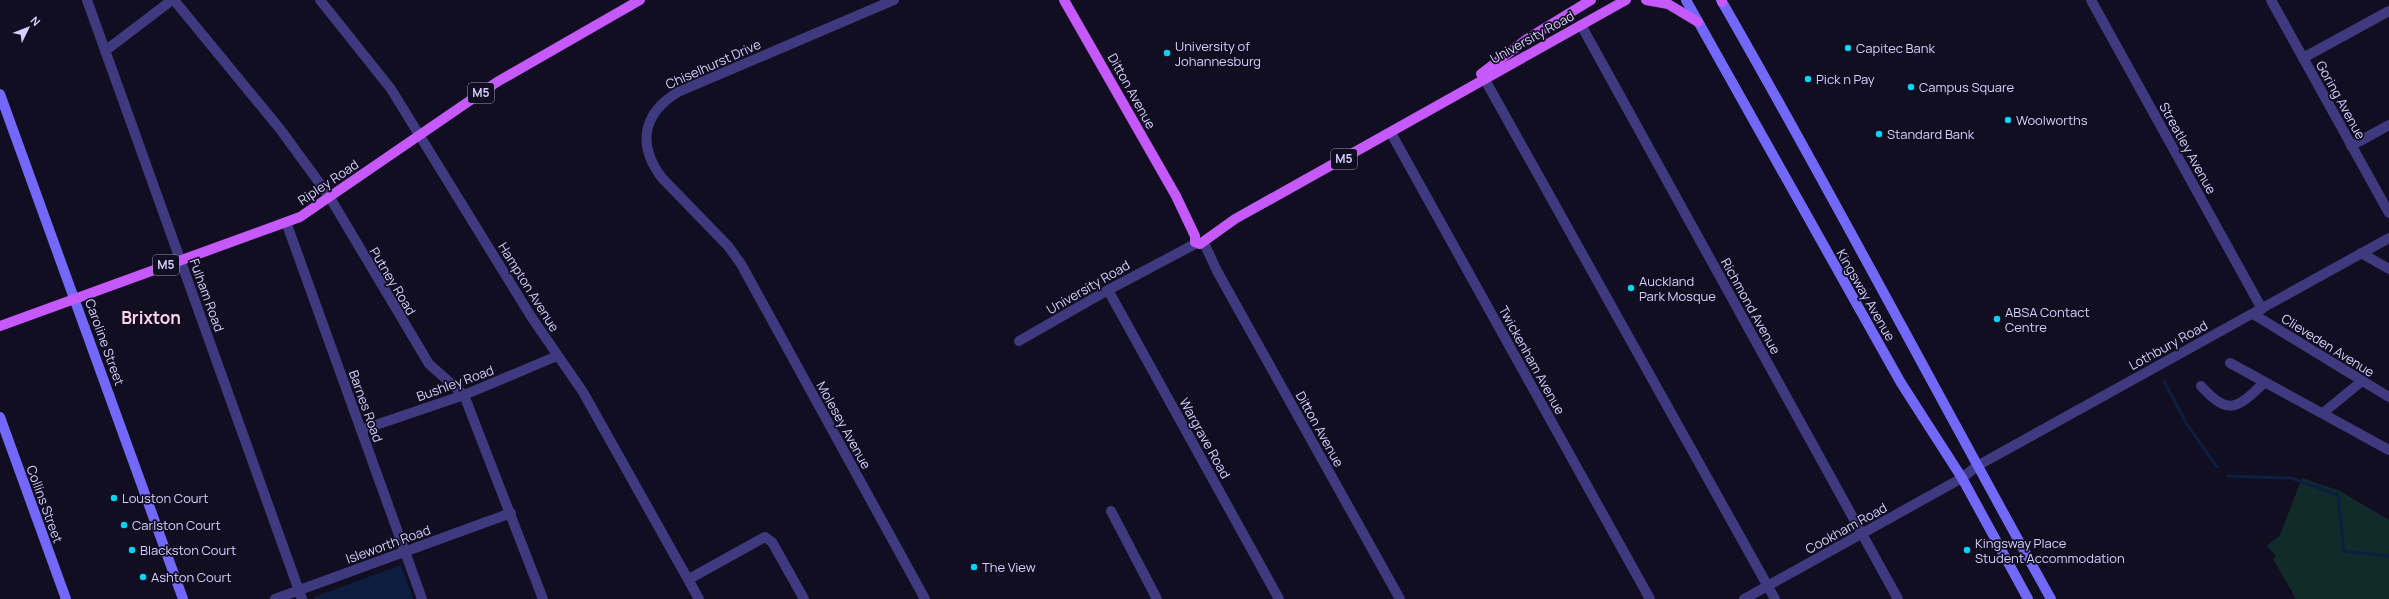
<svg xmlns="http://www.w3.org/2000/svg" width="2389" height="599" viewBox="0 0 2389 599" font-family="Manrope,sans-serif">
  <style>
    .green { fill: #112b2b }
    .water { fill: #0d1e41 }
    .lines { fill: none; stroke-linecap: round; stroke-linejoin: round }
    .stream { stroke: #0d1e41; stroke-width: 3 }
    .street { stroke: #3f3a7f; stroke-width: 10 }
    .secondary { stroke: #7269fb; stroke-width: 10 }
    .primary { stroke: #c559fb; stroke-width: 10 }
    .poi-dot { fill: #06d2f3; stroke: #120e21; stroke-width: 1.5 }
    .labels { text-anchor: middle; stroke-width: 3.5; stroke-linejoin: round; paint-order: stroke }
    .shield { fill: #120e21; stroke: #9b95bc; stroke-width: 1 }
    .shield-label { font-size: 12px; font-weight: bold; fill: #d6cffe }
    .street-label { font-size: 13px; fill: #d6cffe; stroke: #120e21 }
    .poi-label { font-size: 13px; fill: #d6cffe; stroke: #120e21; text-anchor: start }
    .district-label { font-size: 17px; font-weight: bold; fill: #fed1ec; stroke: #120e21 }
  </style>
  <rect width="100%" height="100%" fill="#120e21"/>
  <!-- green -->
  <polygon class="green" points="2302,478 2340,491 2389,520 2389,599 2296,599 2273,559 2276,556 2267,546 2280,535"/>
  <!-- water -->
  <polygon class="water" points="401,565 413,599 315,599 314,597"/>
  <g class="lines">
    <!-- stream -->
    <g class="stream">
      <polyline points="2164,381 2186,423 2217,467"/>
      <polyline points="2228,476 2291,478 2338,495 2344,551 2389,556"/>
    </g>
    <!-- street -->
    <g class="street">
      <polyline points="87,0 302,599"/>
      <polyline points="174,0 280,129 329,196 429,364 464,395 543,599"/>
      <polyline points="320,0 391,89 532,318 583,392 699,599"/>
      <path d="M894 0 678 92C642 114 637 145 662 178L728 246 741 264 925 599"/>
      <polyline points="2091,0 2262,309"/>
      <polyline points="2271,0 2389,213"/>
      <polyline points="1581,25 1898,599"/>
      <polyline points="105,51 172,0"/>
      <polyline points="2303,58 2389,11"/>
      <polyline points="1484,78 1775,599"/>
      <polyline points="1391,133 1650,599"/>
      <polyline points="2351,146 2389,125"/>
      <polyline points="286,222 422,599"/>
      <polyline points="1204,243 1217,271 1400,599"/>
      <polyline points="2361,253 2389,269"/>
      <polyline points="1108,290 1279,599"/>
      <polyline points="2253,314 2389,397"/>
      <polyline points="1019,341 1108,290 1197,243"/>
      <polyline points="2230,363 2389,450"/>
      <path d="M2201 386C2230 418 2238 407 2265 382"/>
      <polyline points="2323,413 2362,381"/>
      <polyline points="361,430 464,395 557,356"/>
      <polyline points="1111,511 1157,599"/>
      <polyline points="689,579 765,537 772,542 804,599"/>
      <polyline points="275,599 511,513"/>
      <polyline points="1744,599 1962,478 1977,466 2389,238"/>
    </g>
    <!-- secondary -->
    <g class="secondary">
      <polyline points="1686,0 1901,383 1962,478 2028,599"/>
      <path d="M1721 0C1835 198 1940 400 2051 599"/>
      <polyline points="0,94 183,599"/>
      <polyline points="0,417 66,599"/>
    </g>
    <!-- primary -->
    <g class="primary">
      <polyline points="1064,0 1176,196 1195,236 1195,242 1200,244 1235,219 1626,0"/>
      <polyline points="1646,0 1668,4 1698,22"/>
      <polyline points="1722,2 1722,0"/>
      <polyline points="1481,74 1527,39 1591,0"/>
      <polyline points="0,326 300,217 497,82 640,0"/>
    </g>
  </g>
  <!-- markers -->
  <g class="poi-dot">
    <circle cx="1848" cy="48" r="4"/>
    <circle cx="1167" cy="53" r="4"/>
    <circle cx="1808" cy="79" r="4"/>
    <circle cx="1911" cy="87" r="4"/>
    <circle cx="2008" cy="120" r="4"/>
    <circle cx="1879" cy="134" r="4"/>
    <circle cx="1631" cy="288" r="4"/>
    <circle cx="1997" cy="319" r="4"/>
    <circle cx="114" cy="498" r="4"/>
    <circle cx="124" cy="525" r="4"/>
    <circle cx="132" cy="550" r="4"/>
    <circle cx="1967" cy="550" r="4"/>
    <circle cx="974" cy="567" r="4"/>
    <circle cx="143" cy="577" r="4"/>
  </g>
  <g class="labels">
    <!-- shield labels -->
    <g class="shield">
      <rect x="468" y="83" width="26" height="20" rx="3"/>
      <rect x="1331" y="149" width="26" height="20" rx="3"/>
      <rect x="153" y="255" width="26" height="20" rx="3"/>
    </g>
    <g class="shield-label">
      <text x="481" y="97">M5</text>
      <text x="1344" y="163">M5</text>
      <text x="166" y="269">M5</text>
    </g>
    <!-- street labels -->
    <g class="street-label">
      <text transform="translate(1532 37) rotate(-29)" y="5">University Road</text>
      <text transform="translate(713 64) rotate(-24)" y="5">Chiselhurst Drive</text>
      <text transform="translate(1132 91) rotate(61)" y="5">Ditton Avenue</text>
      <text transform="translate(2341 100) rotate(61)" y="5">Goring Avenue</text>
      <text transform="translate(2188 148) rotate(61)" y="5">Streatley Avenue</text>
      <text transform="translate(328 182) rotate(-34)" y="5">Ripley Road</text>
      <text transform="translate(393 281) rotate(59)" y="5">Putney Road</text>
      <text transform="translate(529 287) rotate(58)" y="5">Hampton Avenue</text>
      <text transform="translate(1088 287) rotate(-30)" y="5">University Road</text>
      <text transform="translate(207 295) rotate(70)" y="5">Fulham Road</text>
      <text transform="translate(1866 295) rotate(60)" y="5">Kingsway Avenue</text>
      <text transform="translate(1751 306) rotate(61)" y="5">Richmond Avenue</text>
      <text transform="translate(105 342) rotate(70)" y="5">Caroline Street</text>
      <text transform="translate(2168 345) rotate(-29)" y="5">Lothbury Road</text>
      <text transform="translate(2328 345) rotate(32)" y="5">Clieveden Avenue</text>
      <text transform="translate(1532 360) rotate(61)" y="5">Twickenham Avenue</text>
      <text transform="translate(455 383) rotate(-20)" y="5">Bushley Road</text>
      <text transform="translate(366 406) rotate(70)" y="5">Barnes Road</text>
      <text transform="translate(844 425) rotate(61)" y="5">Molesey Avenue</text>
      <text transform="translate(1320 429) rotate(61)" y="5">Ditton Avenue</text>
      <text transform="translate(1205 438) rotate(61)" y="5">Wargrave Road</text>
      <text transform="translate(45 504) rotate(70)" y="5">Collins Street</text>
      <text transform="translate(1846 528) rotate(-29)" y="5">Cookham Road</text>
      <text transform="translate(388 544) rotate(-20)" y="5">Isleworth Road</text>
    </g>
    <!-- poi labels -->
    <g class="poi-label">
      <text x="1175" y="51">University of<tspan x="1175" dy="15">Johannesburg</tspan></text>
      <text x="1856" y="53">Capitec Bank</text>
      <text x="1816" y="84">Pick n Pay</text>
      <text x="1919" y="92">Campus Square</text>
      <text x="2016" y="125">Woolworths</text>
      <text x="1887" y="139">Standard Bank</text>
      <text x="1639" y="286">Auckland<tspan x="1639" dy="15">Park Mosque</tspan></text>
      <text x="2005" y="317">ABSA Contact<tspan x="2005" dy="15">Centre</tspan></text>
      <text x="122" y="503">Louston Court</text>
      <text x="132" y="530">Carlston Court</text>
      <text x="1975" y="548">Kingsway Place<tspan x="1975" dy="15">Student Accommodation</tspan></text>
      <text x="140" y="555">Blackston Court</text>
      <text x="982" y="572">The View</text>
      <text x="151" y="582">Ashton Court</text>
    </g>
    <!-- district labels -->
    <g class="district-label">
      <text x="151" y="324">Brixton</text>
    </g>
  </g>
  <!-- north arrow -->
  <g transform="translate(28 28) rotate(47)" stroke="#120e21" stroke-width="3" paint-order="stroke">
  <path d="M0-3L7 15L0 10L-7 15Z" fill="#d6cffe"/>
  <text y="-6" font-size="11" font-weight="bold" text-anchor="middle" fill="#d6cffe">N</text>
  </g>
</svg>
